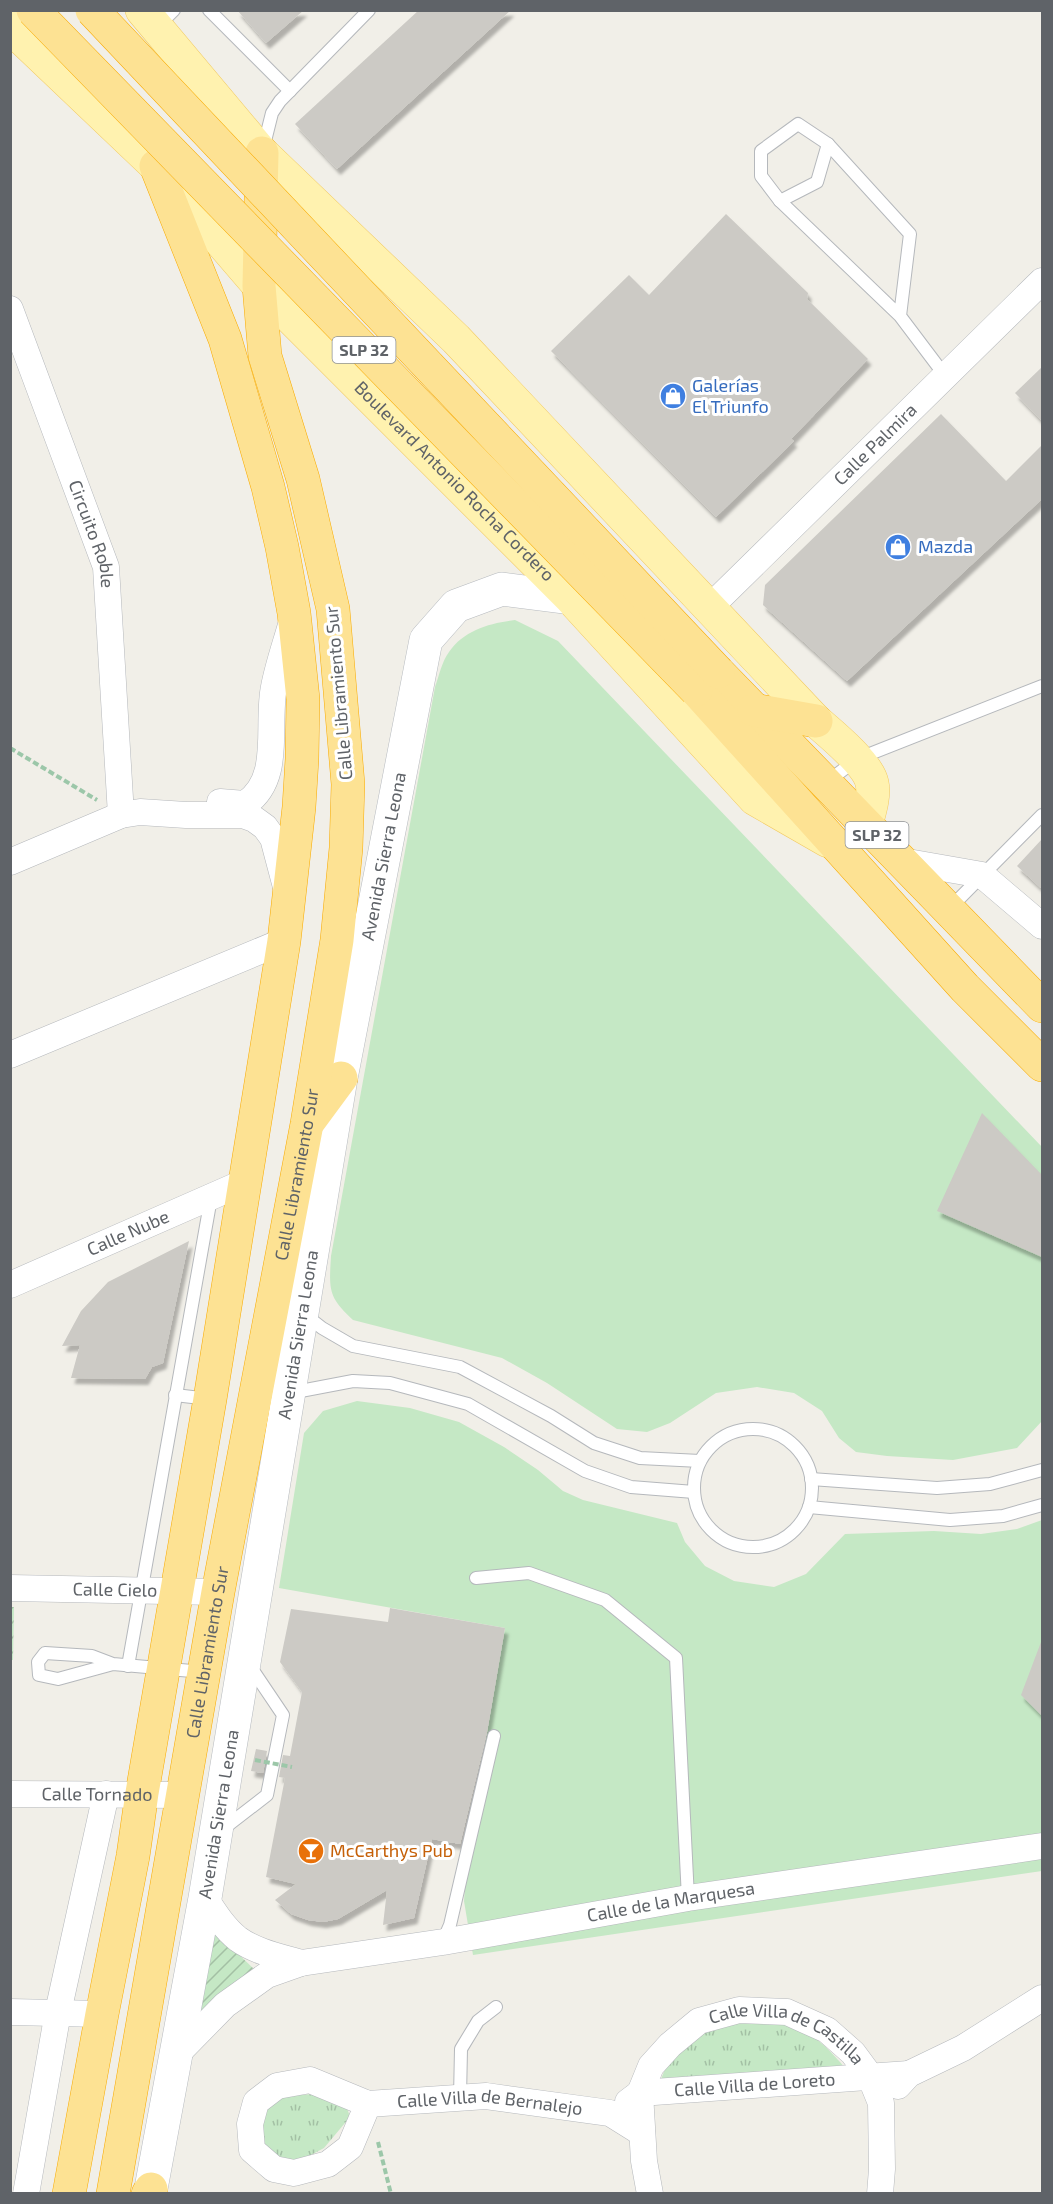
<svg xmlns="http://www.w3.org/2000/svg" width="1053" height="2204" viewBox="0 0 1053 2204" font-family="'Exo 2',sans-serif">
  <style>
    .grass { fill: #c5e8c5 }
    .park { fill: url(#park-tufts) }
    .garden { fill: url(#garden-furrows) }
    .building { fill: #cccac5; filter: url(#shadow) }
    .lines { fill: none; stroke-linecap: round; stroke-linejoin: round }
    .lane-casing { stroke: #b5b8bc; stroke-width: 14 }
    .street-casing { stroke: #b5b8bc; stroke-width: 27 }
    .secondary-casing { stroke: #b6babf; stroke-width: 34 }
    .primary-casing { stroke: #f2c960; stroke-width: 34 }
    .highway-casing { stroke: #f9ab00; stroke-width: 34 }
    .path { stroke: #9cc7a9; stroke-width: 4; stroke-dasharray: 6 3; stroke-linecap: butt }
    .lane { stroke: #fff; stroke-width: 12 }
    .street { stroke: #fff; stroke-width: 26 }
    .secondary { stroke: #fff; stroke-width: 33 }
    .primary { stroke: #fff2af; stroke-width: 33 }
    .highway { stroke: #fde293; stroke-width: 33 }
    .highway-bridge-casing { stroke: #f9ab00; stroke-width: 34; stroke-linecap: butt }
    .path-bridge { stroke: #9cc7a9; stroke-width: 4; stroke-dasharray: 6 3; stroke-linecap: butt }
    .highway-bridge { stroke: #fde293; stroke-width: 33 }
    .labels { text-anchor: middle; stroke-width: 6; stroke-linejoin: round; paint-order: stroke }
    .shield { fill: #fff; stroke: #8f9295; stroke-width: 1.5 }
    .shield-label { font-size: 16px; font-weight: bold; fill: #5f6368 }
    .shop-label { font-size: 18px; fill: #366cbe; stroke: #fff; text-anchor: start }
    .street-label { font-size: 18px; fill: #5f6368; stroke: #fff }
    .food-label { font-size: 18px; fill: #c56008; stroke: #fff; text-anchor: start }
  </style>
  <defs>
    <pattern id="park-tufts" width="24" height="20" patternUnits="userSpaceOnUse" patternTransform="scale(1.5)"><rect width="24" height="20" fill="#c5e8c5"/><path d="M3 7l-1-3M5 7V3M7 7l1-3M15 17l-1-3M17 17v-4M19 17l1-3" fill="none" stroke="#a3c0a4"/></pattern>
    <pattern id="garden-furrows" width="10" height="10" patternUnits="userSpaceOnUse" patternTransform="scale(1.5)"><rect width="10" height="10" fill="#c5e8c5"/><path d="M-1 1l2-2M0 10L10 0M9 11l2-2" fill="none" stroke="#a3c0a4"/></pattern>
    <filter id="shadow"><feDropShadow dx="3.5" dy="6" stdDeviation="1.5" flood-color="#0004"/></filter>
  </defs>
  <rect width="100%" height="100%" fill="#f1efe8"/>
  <!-- grass -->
  <g class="grass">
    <path d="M515 620 558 641 1042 1147V1421L1017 1448 953 1460 887 1456 856 1452 839 1438 822 1411 794 1393 757 1387 716 1393 670 1423 647 1432 617 1429 547 1383 502 1358 353 1320C328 1297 329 1290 331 1256L435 687C439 676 442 661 449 652 464 630 490 623 515 620Z"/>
    <polygon points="357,1401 410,1408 459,1422 504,1447 538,1470 563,1491 583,1500 677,1523 685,1542 705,1566 734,1581 774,1587 806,1574 845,1534 934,1531 981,1534 1017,1529 1042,1520 1042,1871 473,1955 464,1901 468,1845 505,1628 279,1588 304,1433 323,1411"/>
  </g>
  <!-- park -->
  <g class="park">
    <path d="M736 2018C790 2019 810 2026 845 2068L659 2084 672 2052 700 2030Z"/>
    <polygon points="313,2094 345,2102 350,2117 324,2148 296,2163 274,2158 259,2140 261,2113 277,2097"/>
  </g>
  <!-- garden -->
  <g class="garden">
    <polygon points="11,1607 14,1607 13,1660 11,1660"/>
    <polygon points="210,1927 255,1970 195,2015"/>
  </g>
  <!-- building -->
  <g class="building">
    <polygon points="237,10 304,10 266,43"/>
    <polygon points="419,10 511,10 337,169 295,124"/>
    <polygon points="726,214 808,293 807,299 868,359 791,439 794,441 716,517 551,351 629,275 649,295"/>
    <polygon points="1042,367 1042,421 1015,393"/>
    <polygon points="941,414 1006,481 1042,445 1042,499 847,681 763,605 765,585"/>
    <polygon points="1042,839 1042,889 1017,866"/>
    <polygon points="982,1113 1042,1175 1042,1257 937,1211"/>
    <polygon points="189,1241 163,1363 152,1367 145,1379 71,1378 80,1345 62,1346 81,1311 108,1282"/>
    <polygon points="390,1608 505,1628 487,1732 460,1844 432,1839 414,1918 383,1925 387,1890 338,1919 323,1922 308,1920 291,1914 275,1900 296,1884 266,1877 285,1778 279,1777 283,1755 290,1756 302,1692 280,1662 291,1609 388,1622"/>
    <polygon points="1041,1642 1042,1643 1042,1716 1021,1695"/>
    <polygon points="256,1749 267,1751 263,1773 251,1771"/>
  </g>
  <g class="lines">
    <defs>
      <g id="lane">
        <polyline points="209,10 290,91"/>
        <polyline points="158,26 174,10"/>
        <polyline points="263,149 272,113 280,101 369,10"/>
        <polyline points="780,201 817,182 828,144"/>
        <polyline points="900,316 910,234 828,144 798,124 761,151 761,176 780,201 900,316 946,377"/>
        <polyline points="826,783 857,759 1042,686"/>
        <polyline points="949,909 1042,815"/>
        <polyline points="304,1314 322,1328 353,1346 460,1367 551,1416 594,1443 640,1458 700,1461"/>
        <polyline points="290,1393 353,1381 390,1383 468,1404 585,1471 631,1487 694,1492"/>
        <polyline points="175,1395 209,1399"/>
        <circle cx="753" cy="1488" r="59"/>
        <polyline points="811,1479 937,1488 990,1484 1042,1470"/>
        <polyline points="809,1507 950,1520 1003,1516 1042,1505"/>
        <polyline points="476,1578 529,1573 605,1600 676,1658 688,1898"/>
        <polyline points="113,1664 58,1679 39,1675 38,1662 45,1653 92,1656 113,1664 203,1672"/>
        <polyline points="128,1666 211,1198"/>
        <polyline points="223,1829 267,1795 283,1715 250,1666"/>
        <polyline points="443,1941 450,1925 494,1736"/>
        <polyline points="460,2097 461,2049 478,2021 496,2007"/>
      </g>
      <g id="street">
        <path id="s1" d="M10 309 106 567 121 815"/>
        <path id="s2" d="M710 607 1042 281"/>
        <path d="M220 802 245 804C283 779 266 725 274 687 278 666 285 646 291 625"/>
        <polyline points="902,861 982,875 1042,926"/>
        <polyline points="10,862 121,815 140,812 186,815 243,815 254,819 265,827 273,838 286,887"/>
        <polyline points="10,1055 284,941"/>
        <path id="s3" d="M10 1285 247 1181"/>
        <path id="s4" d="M10 1588 218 1592"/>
        <path id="s5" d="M10 1794 183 1795"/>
        <path id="s6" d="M301 1963 443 1942 688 1898 1042 1846"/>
        <polyline points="10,2012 102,2014"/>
        <path d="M176 2055 225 2005 267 1975 301 1963C281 1957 256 1952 238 1939 224 1928 214 1912 205 1898"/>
        <polyline points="898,2086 909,2074 963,2048 1042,1998"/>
        <path id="s7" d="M628 2102 640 2093 909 2074"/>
        <path id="s8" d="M368 2104 350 2147 328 2164 294 2173 274 2169 252 2150 250 2124 256 2102 277 2086 310 2080 368 2104 486 2096 610 2113 642 2133"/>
        <polyline points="26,2194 58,2012 106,1794"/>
        <path id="s9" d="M650 2194 644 2161 640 2093 651 2066 670 2045 699 2021 739 2010 787 2012 827 2030 853 2053 870 2076 881 2103 882 2169 880 2194"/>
      </g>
      <g id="secondary">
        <path id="s10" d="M150 2194 205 1898 341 1078 426 640 456 606 502 589 571 598"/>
      </g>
      <g id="primary">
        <path d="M142 10 262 153 456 339 816 721C831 734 868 764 872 783 875 796 869 813 866 825"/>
        <path id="s11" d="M10 27 156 166 259 286 571 598 755 799 828 841"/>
      </g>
      <g id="highway">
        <polyline points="718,672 1042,1006"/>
        <polyline points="696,690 965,988 1042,1065"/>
        <polyline points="754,710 816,721"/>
        <polyline points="310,1120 341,1078"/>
        <polyline points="69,2194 102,2014 133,1856 142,1793 210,1399 284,941 299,807 302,759 303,699 294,613 282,547 268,487 225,339 156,166"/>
        <path id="s12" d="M113 2194 218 1592 307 1124 337 940 346 848 348 784 333 609 303 479 265 356 259 286 262 153"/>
        <polyline points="148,2194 151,2189"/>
      </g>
    </defs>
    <!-- lane casing -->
    <use href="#lane" class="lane-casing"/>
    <!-- street casing -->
    <use href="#street" class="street-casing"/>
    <!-- secondary casing -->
    <use href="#secondary" class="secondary-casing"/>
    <!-- primary casing -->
    <use href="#primary" class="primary-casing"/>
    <!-- highway casing -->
    <use href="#highway" class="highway-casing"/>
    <!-- path -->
    <g class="path">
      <polyline points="10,748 97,800"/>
      <polyline points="378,2142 391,2194"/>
    </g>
    <!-- lane -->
    <use href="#lane" class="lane"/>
    <!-- street -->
    <use href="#street" class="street"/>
    <!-- secondary -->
    <use href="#secondary" class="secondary"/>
    <!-- primary -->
    <use href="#primary" class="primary"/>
    <!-- highway -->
    <use href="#highway" class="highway"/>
    <defs>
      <g id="highway-bridge">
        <polyline points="33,10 696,690"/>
        <polyline points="92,10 718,672"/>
      </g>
    </defs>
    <!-- highway-bridge casing -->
    <use href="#highway-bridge" class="highway-bridge-casing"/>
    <!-- path-bridge -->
    <polyline class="path-bridge" points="255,1760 292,1767"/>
    <!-- highway-bridge -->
    <use href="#highway-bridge" class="highway-bridge"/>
  </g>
  <!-- icons -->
  <defs>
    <symbol id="shop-disc" viewBox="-11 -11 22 22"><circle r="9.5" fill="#3f7fe0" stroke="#fff"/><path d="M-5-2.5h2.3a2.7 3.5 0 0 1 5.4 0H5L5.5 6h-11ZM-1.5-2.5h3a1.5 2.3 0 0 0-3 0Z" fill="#fff"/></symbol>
    <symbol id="bar-disc" viewBox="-11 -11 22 22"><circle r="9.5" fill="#e8710a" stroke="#fff"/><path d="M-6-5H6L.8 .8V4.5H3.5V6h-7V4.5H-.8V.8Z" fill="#fff"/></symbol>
  </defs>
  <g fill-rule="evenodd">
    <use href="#shop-disc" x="658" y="381" width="30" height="30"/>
    <use href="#shop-disc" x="883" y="532" width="30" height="30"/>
    <use href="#bar-disc" x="296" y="1836" width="30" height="30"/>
  </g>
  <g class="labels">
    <!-- shield labels -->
    <g class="shield">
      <rect x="332.5" y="337" width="63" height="26" rx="4.5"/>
      <rect x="845.5" y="822" width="63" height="26" rx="4.5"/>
    </g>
    <g class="shield-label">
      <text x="364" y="356">SLP 32</text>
      <text x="877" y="841">SLP 32</text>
    </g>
    <!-- shop labels -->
    <g class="shop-label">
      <text x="692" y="392">Galerías<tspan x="692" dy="21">El Triunfo</tspan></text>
      <text x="918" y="553">Mazda</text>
    </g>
    <!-- street labels -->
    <g class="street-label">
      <text dy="6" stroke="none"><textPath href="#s2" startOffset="232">Calle Palmira</textPath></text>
      <text dy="6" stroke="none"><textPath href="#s11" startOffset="636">Boulevard Antonio Rocha Cordero</textPath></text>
      <text dy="6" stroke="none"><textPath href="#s1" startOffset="240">Circuito Roble</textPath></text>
      <text transform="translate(339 693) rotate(-95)" y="6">Calle Libramiento Sur</text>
      <text dy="6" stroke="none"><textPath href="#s10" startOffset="1358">Avenida Sierra Leona</textPath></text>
      <text dy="6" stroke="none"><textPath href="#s12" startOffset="1036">Calle Libramiento Sur</textPath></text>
      <text dy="6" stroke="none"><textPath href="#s3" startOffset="129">Calle Nube</textPath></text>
      <text dy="6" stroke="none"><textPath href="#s10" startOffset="872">Avenida Sierra Leona</textPath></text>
      <text dy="6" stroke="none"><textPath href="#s4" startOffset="105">Calle Cielo</textPath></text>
      <text dy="6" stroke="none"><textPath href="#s12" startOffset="550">Calle Libramiento Sur</textPath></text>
      <text dy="6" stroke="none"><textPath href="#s5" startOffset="87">Calle Tornado</textPath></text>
      <text dy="6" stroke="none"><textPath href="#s10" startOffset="386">Avenida Sierra Leona</textPath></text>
      <text dy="6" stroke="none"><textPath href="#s6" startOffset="375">Calle de la Marquesa</textPath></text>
      <text dy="6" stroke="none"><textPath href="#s9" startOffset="292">Calle Villa de Castilla</textPath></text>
      <text dy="6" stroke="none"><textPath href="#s7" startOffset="130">Calle Villa de Loreto</textPath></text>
      <text dy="6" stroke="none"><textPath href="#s8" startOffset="453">Calle Villa de Bernalejo</textPath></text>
    </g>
    <!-- food labels -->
    <g class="food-label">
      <text x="330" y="1857">McCarthys Pub</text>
    </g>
  </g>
  <!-- border -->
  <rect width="1053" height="2204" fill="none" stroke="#5f6368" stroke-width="24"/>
</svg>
